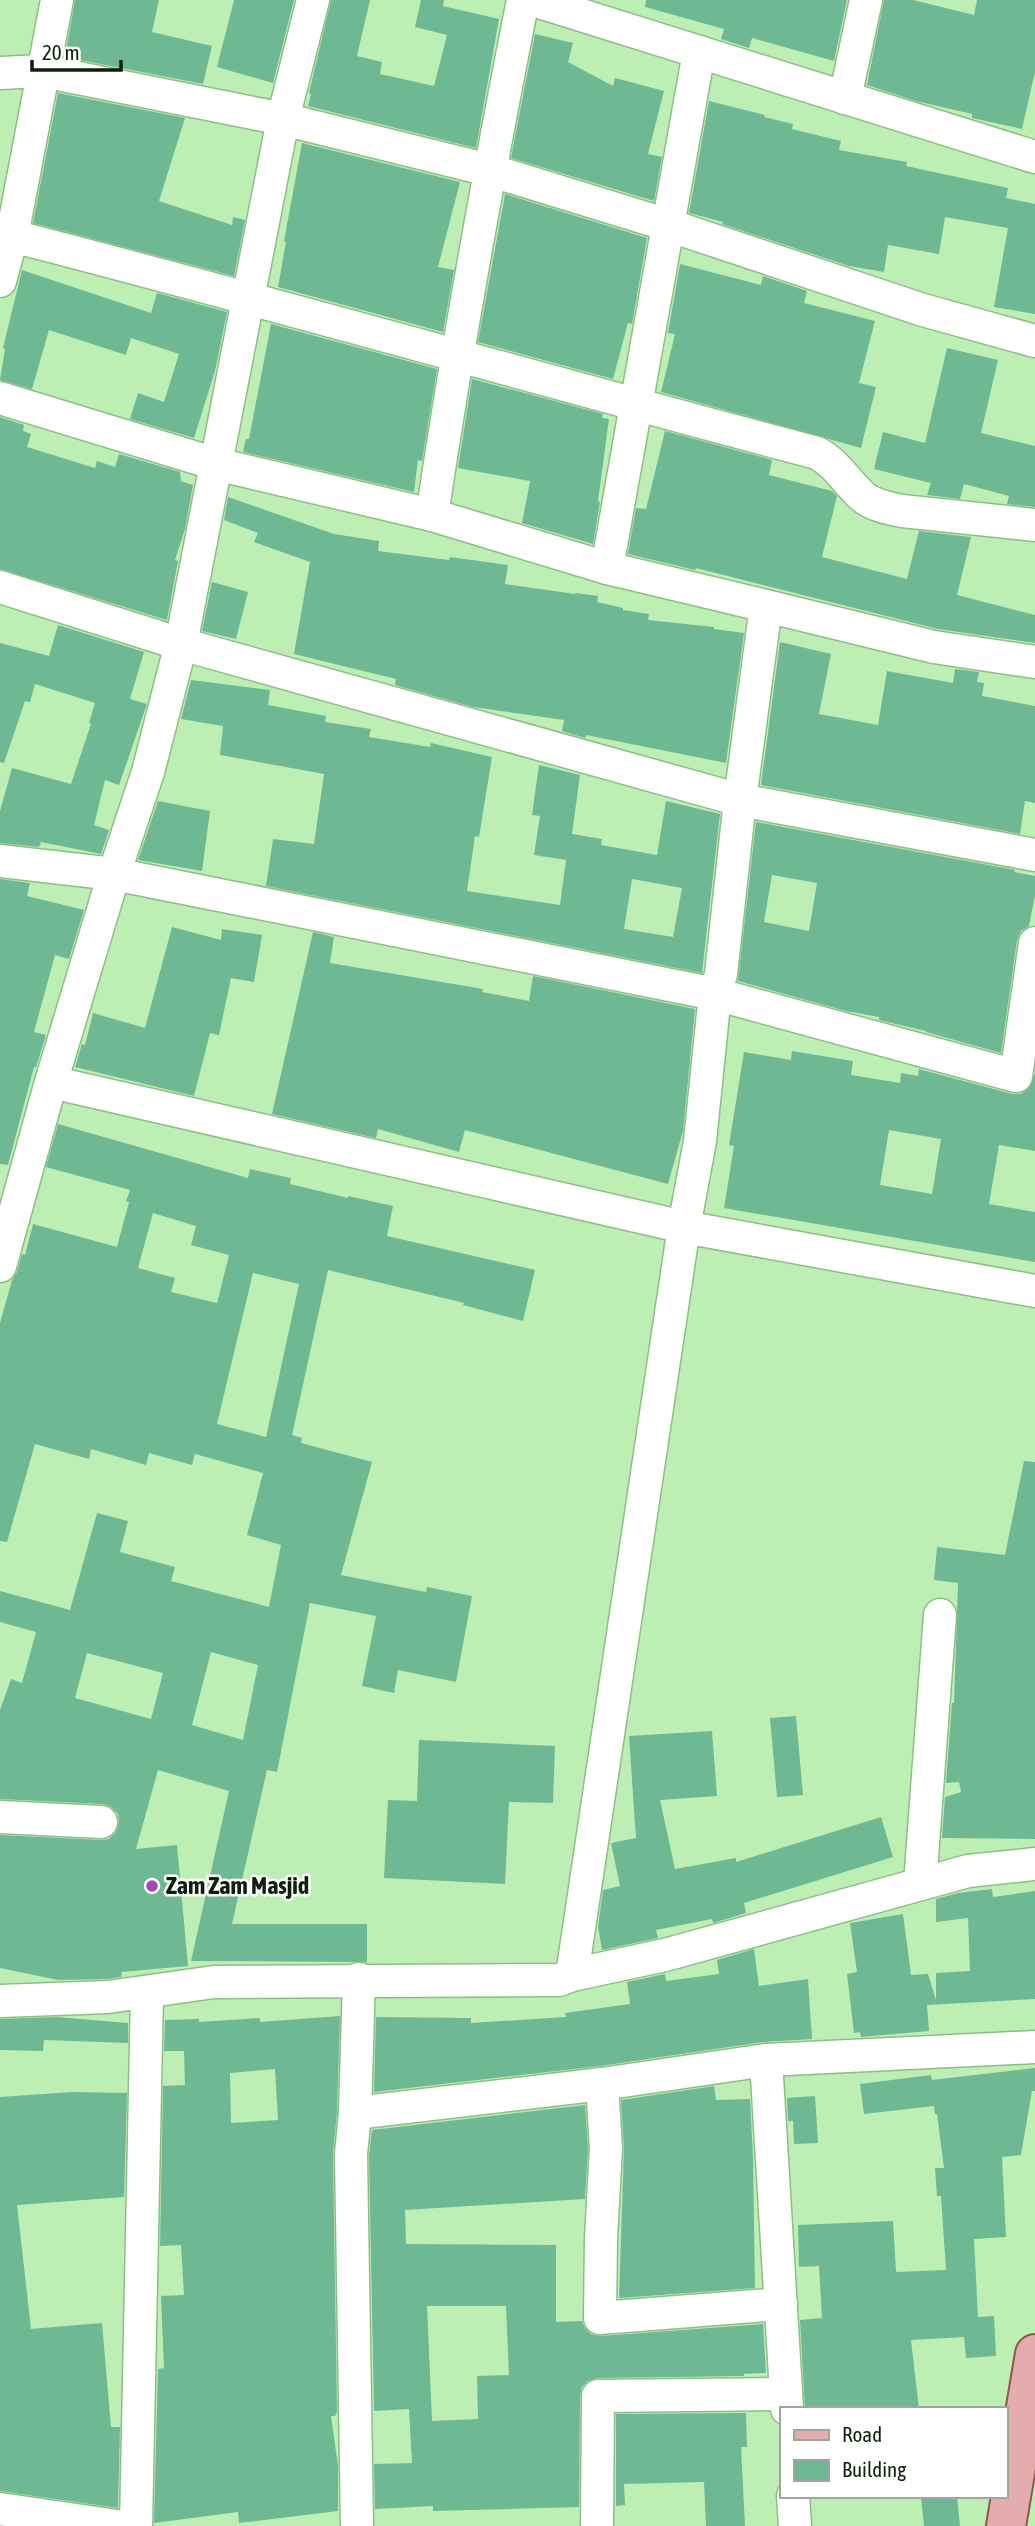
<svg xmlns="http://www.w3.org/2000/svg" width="1035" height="2526" viewBox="0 0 1035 2526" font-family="'Asap Condensed',sans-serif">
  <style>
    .building { fill: #6eb993; fill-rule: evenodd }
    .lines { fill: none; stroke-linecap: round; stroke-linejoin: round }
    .minor-casing { stroke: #8ebe86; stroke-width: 35 }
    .primary-casing { stroke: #8d5750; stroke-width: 42 }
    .minor { stroke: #fff; stroke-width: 32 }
    .primary { stroke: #e4acac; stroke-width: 38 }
    .poi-dot { fill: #a349b5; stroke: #fff; stroke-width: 2.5 }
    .labels { text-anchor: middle; stroke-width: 5; stroke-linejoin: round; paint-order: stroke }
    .poi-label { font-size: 24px; font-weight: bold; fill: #0e200a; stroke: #fff; text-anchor: start }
  </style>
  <rect width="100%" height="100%" fill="#bdefb4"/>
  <!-- building -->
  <g class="building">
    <polygon points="75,0 159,0 152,32 212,46 203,84 65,57"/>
    <polygon points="234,0 294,0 273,83 217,67"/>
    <polygon points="331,0 370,0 357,56 382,62 380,74 434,86 447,35 415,27 421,0 444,0 443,6 499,19 476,148 308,106 311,94 309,93"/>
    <polygon points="646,0 847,0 834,61 752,38 749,48 721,39 724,29 645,7"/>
    <polygon points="884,0 913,0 974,15 977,0 1035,0 1035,72 1022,129 972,118 972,114 916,101 867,85"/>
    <polygon points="535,34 573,43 568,62 613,86 615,78 664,91 648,154 662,157 654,201 511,158"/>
    <polygon points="58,93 185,118 159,201 232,225 233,217 245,220 234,276 33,223"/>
    <polygon points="709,101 765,115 764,117 793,124 792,129 841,141 839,150 907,162 906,166 1008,188 1006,198 1035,204 1035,314 994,307 1008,228 945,217 939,254 888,245 884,272 849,266 722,224 723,222 689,213"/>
    <polygon points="302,143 460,182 438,267 454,270 443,332 278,287 286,242 284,241"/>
    <polygon points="505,194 647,238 632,324 628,323 613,379 478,342"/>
    <polygon points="680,264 761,285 763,276 807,291 804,303 875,321 859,383 876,387 861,448 661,392 675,334 668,333"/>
    <polygon points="22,270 151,313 157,293 227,312 215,371 194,438 130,419 138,393 164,402 179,354 131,338 126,355 49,330 32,389 0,380 5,349 3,348"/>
    <polygon points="271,324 437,369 422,461 418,460 414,492 243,452 246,439 249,439"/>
    <polygon points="947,348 998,360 981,433 1035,446 1035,507 1007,504 1009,496 964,484 960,499 927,495 931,483 874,469 883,432 925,443"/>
    <polygon points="472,379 603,414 602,418 609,419 598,501 600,502 593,544 522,523 530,481 458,468"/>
    <polygon points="0,417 24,425 23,431 31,434 27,447 95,468 97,461 115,467 119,454 180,472 181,481 193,485 185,529 175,560 178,561 167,620 0,569"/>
    <polygon points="665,431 772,460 769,475 832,491 837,496 822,557 907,579 919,531 971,537 957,595 1035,615 1035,643 938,629 696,568 695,570 628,554 636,508 646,509"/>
    <polygon points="228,497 334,534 379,541 378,551 449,560 450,557 508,565 505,584 575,594 575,593 598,596 597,602 623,608 623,610 649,614 648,620 714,627 714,629 744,633 726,763 586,735 585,738 562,731 564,720 473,707 395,685 396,679 294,654 310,562 254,542 258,533 224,520"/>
    <polygon points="212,582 248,592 236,639 202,631"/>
    <polygon points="58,625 144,652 130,699 147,704 119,785 105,780 94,825 109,830 101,854 41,842 39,847 0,843 0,811 12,768 71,784 91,724 89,723 95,703 35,684 30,702 25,701 4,763 0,762 0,643 49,656"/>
    <polygon points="780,642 831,654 819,714 878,725 887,671 953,683 955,669 979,672 977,682 984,683 982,696 1035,706 1035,803 1025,801 1020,834 761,785"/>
    <path d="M191 680 270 690 268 705 326 716 325 722 371 729 369 737 430 747 431 743 492 757 479 837 475 836 467 891 560 905 566 860 534 855 540 816 532 815 539 765 580 775 572 834 602 839 601 845 657 855 666 801 720 814 702 973 266 886 273 839 314 844 324 774 220 755 223 726 181 719ZM632 879 682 888 673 937 624 929Z"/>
    <polygon points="158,801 210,811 202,871 138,860"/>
    <path d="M756 822 1015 870 1014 872 1035 876V895L1029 926 1021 931 1017 940 1001 1053 926 1032V1031L879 1020V1017L846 1011 738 981ZM772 875 817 883 809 931 764 922Z"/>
    <polygon points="0,879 30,883 27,896 84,910 69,959 55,955 34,1032 46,1035 36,1067 34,1067 8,1165 0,1164"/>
    <polygon points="172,927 221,940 222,929 262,935 254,982 231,978 219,1035 210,1033 194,1096 75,1067 82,1044 85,1045 93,1013 145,1028"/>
    <polygon points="313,932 334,937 330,963 483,989 482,992 529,1001 533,976 695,1009 683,1131 668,1184 465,1130 459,1152 378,1129 376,1138 272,1114"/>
    <path d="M792 1051 853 1061 851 1075 900 1083 901 1073 918 1076 919 1069 1012 1094H1021L1029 1088 1035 1073V1151L999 1145 989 1204 1035 1212V1262L724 1208 734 1146 729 1145 744 1052 791 1060ZM889 1130 941 1139 932 1194 880 1185Z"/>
    <path d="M58 1124 248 1178 250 1169 291 1178 290 1184 348 1198V1196L393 1206 387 1236 535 1270 523 1321 463 1305 464 1303 328 1270 292 1435 302 1438 301 1443 372 1462 341 1575 426 1592 427 1587 472 1596 456 1682 398 1670 394 1693 362 1686 376 1616 310 1603 277 1772 267 1770 232 1924H367V1962L191 1961 229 1791 158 1770 136 1849 177 1845 188 1966 122 1972 121 1977 106 1979 58 1980 0 1968V1835L101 1840 109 1839 116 1832 119 1822 118 1814 111 1807 103 1804 0 1799V1710L11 1679 22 1683 36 1632 0 1622V1591L70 1610 97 1513 128 1521 120 1552 175 1567 171 1581 269 1607 281 1545 247 1535 263 1473 195 1454 192 1465 149 1453 146 1465 91 1449 89 1459 35 1444 7 1542 0 1541V1323L12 1280 17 1272 22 1254 25 1255 33 1224 117 1247 129 1202 126 1201 130 1190 46 1167ZM153 1213 196 1226 191 1245 229 1255 217 1303 171 1292 175 1278 138 1268ZM253 1273 299 1284 266 1437 217 1424ZM211 1652 258 1665 243 1740 192 1725ZM87 1653 163 1673 151 1719 75 1698Z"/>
    <polygon points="1024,1461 1035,1462 1035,1839 942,1838 945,1797 961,1792 959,1782 946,1783 952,1703 954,1703 958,1583 934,1580 937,1547 1005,1555"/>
    <polygon points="796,1716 803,1795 777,1797 770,1718"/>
    <polygon points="712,1731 717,1796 660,1800 675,1869 736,1858 736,1862 881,1817 893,1857 744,1903 746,1913 713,1923 712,1919 656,1930 658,1938 602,1950 598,1927 603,1890 620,1886 611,1843 636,1838 629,1736"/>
    <polygon points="419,1740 555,1746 553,1803 509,1802 505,1884 384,1878 388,1800 417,1801"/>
    <polygon points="992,1889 993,1897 1035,1891 1035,1999 927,2005 929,2031 861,2037 860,2032 854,2033 847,1974 857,1972 850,1923 903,1914 911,1975 928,1974 936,2000 936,1973 970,1971 968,1918 936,1922 936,1899 958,1893"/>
    <polygon points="754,1949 759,1986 808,1979 812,2039 763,2042 600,2066 374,2092 376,2017 471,2018 471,2023 566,2017 565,2013 630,2004 627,1982 665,1974 666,1981 719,1974 717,1960"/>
    <path d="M340 2016 337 2112 333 2154 337 2412 335 2416H331L338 2466V2511L239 2523 238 2512 154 2523 158 2369 164 2368 161 2296 184 2295 181 2245 160 2246 163 2086 185 2085 184 2051H164L165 2020 199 2019V2022L260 2018V2022ZM275 2069 278 2120 231 2123 230 2073Z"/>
    <polygon points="57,2017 128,2023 128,2043 44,2040 43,2051 0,2050 0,2019"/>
    <polygon points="1035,2068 1035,2091 1032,2091 1021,2155 1002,2157 1006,2237 974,2239 978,2317 994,2316 996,2356 966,2358 964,2337 911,2340 919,2409 805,2409 800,2320 822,2318 819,2266 799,2267 798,2225 893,2221 896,2272 946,2270 941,2196 937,2196 935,2168 944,2168 937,2114 935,2114 934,2106 864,2114 860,2084 931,2075 932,2080"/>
    <polygon points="714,2086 716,2100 750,2099 753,2157 755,2288 619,2298 624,2149 621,2100"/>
    <polygon points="72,2092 127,2093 124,2197 17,2205 31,2329 102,2323 111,2427 120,2427 118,2508 0,2491 0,2097"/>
    <polygon points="815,2096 818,2143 794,2144 793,2121 788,2121 787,2098"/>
    <path d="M585 2105 588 2148 585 2199 405 2210 406 2244 556 2245V2322L582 2321 585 2328 591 2334 601 2336 763 2324 766 2373 744 2374V2376L598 2378 588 2381 582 2387 580 2396 579 2507 433 2511V2506L375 2509 374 2464 412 2463 409 2409 374 2411 369 2155 372 2130ZM427 2306H506L509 2375 477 2376 478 2419 432 2421Z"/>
    <polygon points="746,2413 747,2447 741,2447 745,2526 706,2526 704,2482 624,2484 625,2505 616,2506 616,2414"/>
    <polygon points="921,2496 957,2496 960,2526 924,2526"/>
  </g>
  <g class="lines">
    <defs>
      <g id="minor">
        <polyline points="533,0 1035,157"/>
        <polyline points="0,73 43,71 283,119 313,0"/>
        <polyline points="845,98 866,0"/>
        <path d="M0 235 12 236C281 305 548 382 817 453 836 463 845 480 861 495 871 505 888 508 902 511L1035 525"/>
        <polyline points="0,281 12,236 57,0"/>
        <polyline points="0,398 216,464 283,119 489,170 668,225 923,310 1035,341"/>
        <path d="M432 515C458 343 489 171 523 0"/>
        <polyline points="607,568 699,52"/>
        <polyline points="0,587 181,644 740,800 1035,855"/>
        <polyline points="766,606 934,647 1035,662"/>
        <polyline points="0,861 114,874 715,994 1016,1076 1035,943"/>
        <polyline points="51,1082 684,1227 1035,1291"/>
        <polyline points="0,1266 51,1082 114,874 148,772 181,644 216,464 432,515 607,568 766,606 740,800 721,974 715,994 700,1141 684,1227 572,1975"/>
        <polyline points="0,1817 101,1822"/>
        <polyline points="920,1884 940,1615"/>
        <polyline points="0,2001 108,1997 214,1982 559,1980 572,1975 665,1955 968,1871 1035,1864"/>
        <polyline points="766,2060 787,2409"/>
        <polyline points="602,2084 606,2148 601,2238 600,2318 781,2304"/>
        <polyline points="355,2113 602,2084 766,2060 1035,2047"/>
        <polyline points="793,2496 795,2526"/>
        <polyline points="0,2509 117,2526"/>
        <polyline points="136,2526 147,1992"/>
        <polyline points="357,2526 351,2154 355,2113 359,1979"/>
        <polyline points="597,2526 598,2396 786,2394"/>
      </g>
      <polyline id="primary" points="1006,2526 1035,2354"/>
    </defs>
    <!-- minor casing -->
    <use href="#minor" class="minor-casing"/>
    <!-- primary casing -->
    <use href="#primary" class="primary-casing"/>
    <!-- minor -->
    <use href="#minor" class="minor"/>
    <!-- primary -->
    <use href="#primary" class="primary"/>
  </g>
  <!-- markers -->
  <circle class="poi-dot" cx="152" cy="1886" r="7"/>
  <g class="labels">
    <!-- poi labels -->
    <g class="poi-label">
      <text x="166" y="1894">Zam Zam Masjid</text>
    </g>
  </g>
  <!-- legend -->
  <rect x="780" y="2407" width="228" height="91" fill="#ffffff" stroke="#9fa69d" stroke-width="2"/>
  <rect x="794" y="2430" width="35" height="10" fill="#e4acac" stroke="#9fa69d" stroke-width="2"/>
  <text x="842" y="2442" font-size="21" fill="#0e200a">Road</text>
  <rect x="794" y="2460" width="35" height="21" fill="#6eb993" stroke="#9fa69d" stroke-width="2"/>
  <text x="842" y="2477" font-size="21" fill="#0e200a">Building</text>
  <!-- scale -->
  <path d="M32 60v10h89v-10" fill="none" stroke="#0e200a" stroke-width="3.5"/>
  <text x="42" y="60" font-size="21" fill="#0e200a" stroke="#ffffff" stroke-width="5" paint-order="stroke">20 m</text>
</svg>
